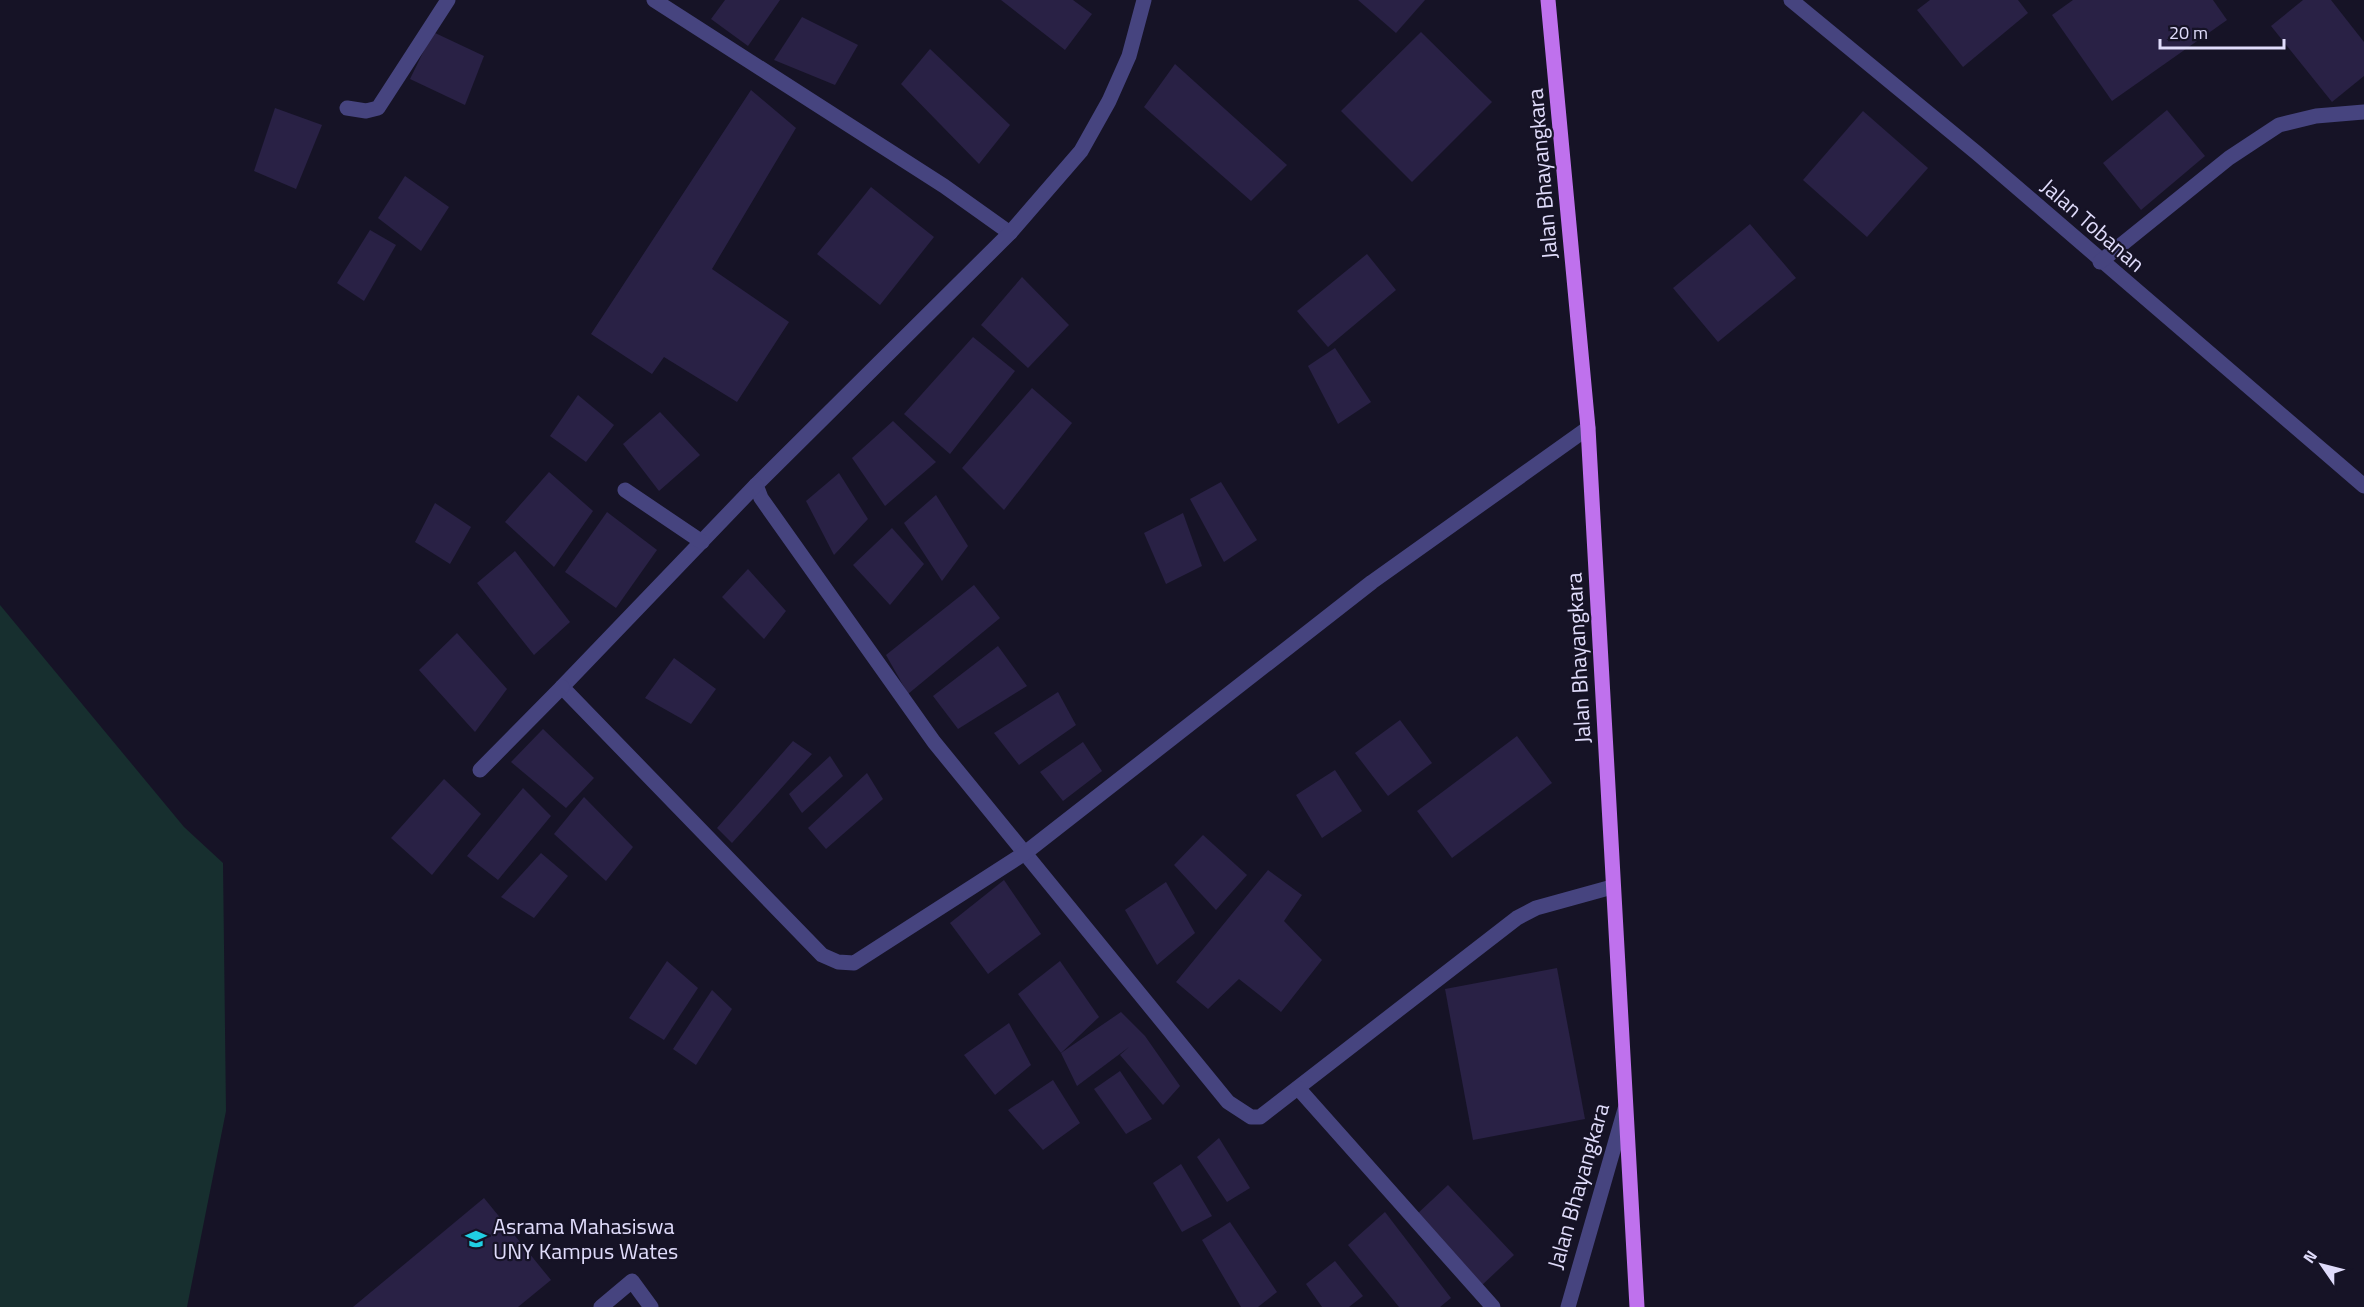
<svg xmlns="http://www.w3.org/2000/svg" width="2364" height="1307" viewBox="0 0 2364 1307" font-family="'Titillium Web',sans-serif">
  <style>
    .green { fill: #172f2f }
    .building { fill: #292145 }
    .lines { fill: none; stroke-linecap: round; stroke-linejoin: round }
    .minor { stroke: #46447f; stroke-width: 15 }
    .major { stroke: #bf71ed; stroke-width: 15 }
    .labels { text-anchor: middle; stroke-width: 4.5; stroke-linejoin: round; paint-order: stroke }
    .street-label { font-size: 22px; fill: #e0dcfb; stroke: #161326 }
    .poi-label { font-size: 22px; fill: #e0dcfb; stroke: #161326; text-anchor: start }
  </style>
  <rect width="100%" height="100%" fill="#161326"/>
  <!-- green -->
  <polygon class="green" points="0,605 184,827 223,863 226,1111 187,1307 0,1307"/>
  <!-- building -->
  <g class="building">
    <polygon points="725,0 780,0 748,46 711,19"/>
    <polygon points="1001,0 1073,0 1092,14 1065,50"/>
    <polygon points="1358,0 1425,0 1396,33"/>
    <polygon points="1930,0 2018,0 2028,13 1963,67 1917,10"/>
    <polygon points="2073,0 2213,0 2227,20 2112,101 2052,15"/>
    <polygon points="2303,0 2331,0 2364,42 2364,76 2332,102 2271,26"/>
    <polygon points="802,17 858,45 835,85 774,60"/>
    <polygon points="433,32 484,56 465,105 410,79"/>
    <polygon points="1421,32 1492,102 1412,182 1341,111"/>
    <polygon points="930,49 1010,125 979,164 901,84"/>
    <polygon points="1175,64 1287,165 1251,201 1144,107"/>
    <polygon points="751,90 796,128 712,269 789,322 737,402 664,357 652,374 591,334"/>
    <polygon points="275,108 322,125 296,189 254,171"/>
    <polygon points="2167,110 2205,156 2141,210 2103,163"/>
    <polygon points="1863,111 1928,168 1867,237 1803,180"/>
    <polygon points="405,176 449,207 421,251 378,218"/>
    <polygon points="871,187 934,237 880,305 817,254"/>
    <polygon points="1750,224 1796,278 1718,342 1673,288"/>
    <polygon points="370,230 396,245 364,301 337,283"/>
    <polygon points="1367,254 1396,290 1328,347 1297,311"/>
    <polygon points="1022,277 1069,325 1028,368 981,325"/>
    <polygon points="973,337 1015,371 950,454 904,414"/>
    <polygon points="1335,348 1371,402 1338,424 1308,366"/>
    <polygon points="1032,388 1072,423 1004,510 962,468"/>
    <polygon points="578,395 614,425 586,462 550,436"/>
    <polygon points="660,412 700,455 659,491 623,444"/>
    <polygon points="893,421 936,462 885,506 852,458"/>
    <polygon points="549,472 593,511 554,567 505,522"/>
    <polygon points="839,473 868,519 834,555 806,501"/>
    <polygon points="1221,482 1257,540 1224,562 1190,499"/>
    <polygon points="936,495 968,546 942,581 904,523"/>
    <polygon points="435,503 471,527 450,564 415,542"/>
    <polygon points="607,512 657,550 616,608 565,572"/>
    <polygon points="1183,513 1202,566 1166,584 1144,533"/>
    <polygon points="892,528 924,564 890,605 853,565"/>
    <polygon points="515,551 570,622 534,655 477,583"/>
    <polygon points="748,569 786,611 764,639 722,597"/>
    <polygon points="974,585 1000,618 908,694 886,655"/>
    <polygon points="457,633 507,689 475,732 419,670"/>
    <polygon points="998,646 1027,686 958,729 933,696"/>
    <polygon points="674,658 716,689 691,724 645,698"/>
    <polygon points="1058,692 1076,725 1019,765 994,733"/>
    <polygon points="1400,720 1432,763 1388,796 1355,753"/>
    <polygon points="543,729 594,778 566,808 511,762"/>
    <polygon points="1517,736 1552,783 1452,858 1417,811"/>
    <polygon points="793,741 812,754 732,843 717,828"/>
    <polygon points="1083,742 1102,771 1063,801 1040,772"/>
    <polygon points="830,756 843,776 802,813 789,794"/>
    <polygon points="1335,770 1362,811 1322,838 1296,795"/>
    <polygon points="867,773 883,799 826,849 808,828"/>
    <polygon points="444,779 481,814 432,875 391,838"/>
    <polygon points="523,788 551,816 498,880 467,856"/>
    <polygon points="584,797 633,847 606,881 554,834"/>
    <polygon points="1203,835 1247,875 1216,910 1174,865"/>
    <polygon points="541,853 568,876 534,918 501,897"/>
    <polygon points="1268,870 1302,895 1284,921 1322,960 1281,1012 1239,979 1208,1009 1176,982"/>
    <polygon points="1004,880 1041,934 988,974 950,923"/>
    <polygon points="1166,882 1195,933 1157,965 1125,910"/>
    <polygon points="667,961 698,988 664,1040 629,1018"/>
    <polygon points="1060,961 1099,1017 1061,1053 1018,994"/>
    <polygon points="1557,968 1585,1119 1473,1140 1445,989"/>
    <polygon points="712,990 732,1009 696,1065 673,1049"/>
    <polygon points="1121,1012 1145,1036 1180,1086 1163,1105 1120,1055 1129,1047 1077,1086 1061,1053"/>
    <polygon points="1009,1023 1031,1065 995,1095 964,1055"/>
    <polygon points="1120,1071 1152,1119 1126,1134 1094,1089"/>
    <polygon points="1053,1080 1080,1123 1043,1150 1008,1110"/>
    <polygon points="1219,1138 1250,1188 1227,1202 1197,1157"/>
    <polygon points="1181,1164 1212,1216 1182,1232 1153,1183"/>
    <polygon points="1448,1185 1514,1255 1481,1286 1415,1216"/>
    <polygon points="484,1198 551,1280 518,1307 353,1307"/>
    <polygon points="1385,1212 1451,1298 1440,1307 1399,1307 1348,1245"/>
    <polygon points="1230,1222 1277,1292 1258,1307 1241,1307 1202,1240"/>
    <polygon points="1335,1261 1363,1296 1349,1307 1322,1307 1306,1284"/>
  </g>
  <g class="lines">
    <!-- minor -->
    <g class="minor">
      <polyline points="654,0 944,186 1010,233"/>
      <polyline points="1144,0 1129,56 1109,101 1081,151 1010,233 756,485 761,498 934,742 1228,1102 1251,1117 1260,1117 1517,918 1536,908 1612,887"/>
      <polyline points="1791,0 1978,154 2364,486"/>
      <polyline points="347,108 366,111 378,108 448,0"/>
      <polyline points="2100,262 2229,158 2279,125 2316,116 2364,112"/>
      <polyline points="756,485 562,687 822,955 838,962 854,963 1025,853 1372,582 1588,428"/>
      <polyline points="625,490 702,542"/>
      <polyline points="480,770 562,687"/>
      <polyline points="1298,1088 1493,1307"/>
      <polyline points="601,1307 632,1281 651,1307"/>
      <polyline points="1568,1307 1625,1109"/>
    </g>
    <!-- major -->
    <polyline class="major" points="1548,0 1588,428 1637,1307"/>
  </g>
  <!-- icons -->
  <defs>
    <symbol id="university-bare" viewBox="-9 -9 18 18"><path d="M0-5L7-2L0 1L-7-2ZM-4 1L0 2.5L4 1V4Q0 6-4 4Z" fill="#20cfe3" stroke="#161326" stroke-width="2.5" paint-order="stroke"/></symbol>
  </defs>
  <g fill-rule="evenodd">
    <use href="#university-bare" x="461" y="1224" width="30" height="30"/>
  </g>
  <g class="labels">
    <!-- street labels -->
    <g class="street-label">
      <text transform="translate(1542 174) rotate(-95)" y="8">Jalan Bhayangkara</text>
      <text transform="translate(2093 225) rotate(41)" y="8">Jalan Tobanan</text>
      <text transform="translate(1578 658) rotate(-93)" y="8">Jalan Bhayangkara</text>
      <text transform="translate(1578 1186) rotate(-74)" y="8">Jalan Bhayangkara</text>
    </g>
    <!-- poi labels -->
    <g class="poi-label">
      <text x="493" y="1234">Asrama Mahasiswa<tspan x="493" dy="25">UNY Kampus Wates</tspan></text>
    </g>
  </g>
  <!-- north arrow -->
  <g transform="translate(2322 1265) rotate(305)" stroke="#161326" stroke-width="4.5" paint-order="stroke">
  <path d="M0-4.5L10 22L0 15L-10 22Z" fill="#e0dcfb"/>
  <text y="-9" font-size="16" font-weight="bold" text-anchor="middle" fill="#e0dcfb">N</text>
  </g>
  <!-- scale -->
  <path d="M2160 39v9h124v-9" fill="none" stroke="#e0dcfb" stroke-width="3"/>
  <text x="2169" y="39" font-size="18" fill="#e0dcfb" stroke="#161326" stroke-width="4.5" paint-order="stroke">20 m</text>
</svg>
